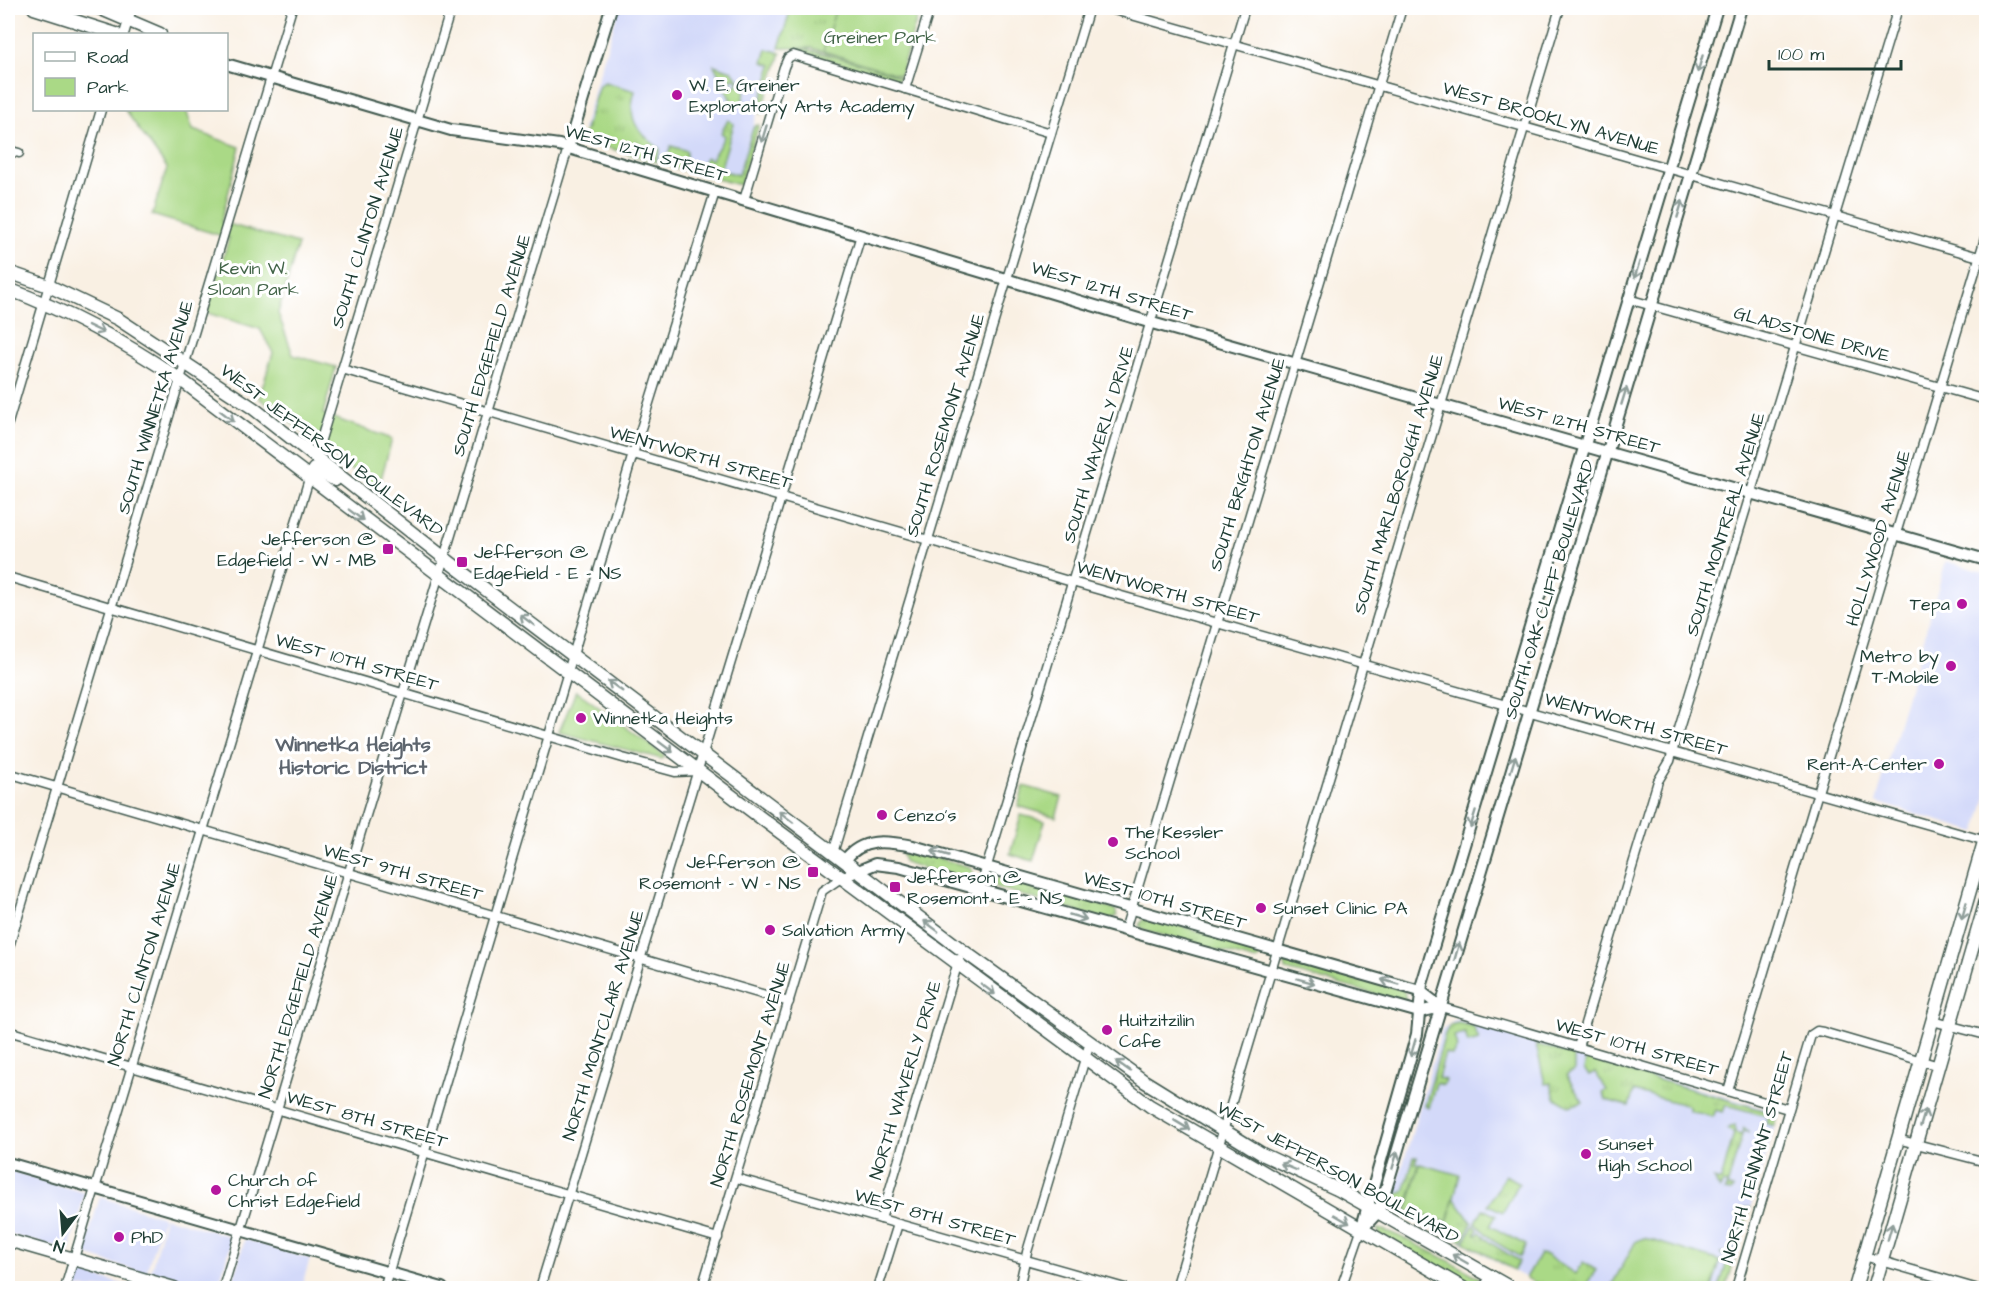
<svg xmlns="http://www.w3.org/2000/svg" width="1994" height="1296" viewBox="0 0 1994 1296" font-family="'Architects Daughter',sans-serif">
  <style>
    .built { fill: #d3d9f9 }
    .grass { fill: url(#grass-tufts); stroke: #648b5d; stroke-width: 1.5 }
    .park { fill: #aad986; stroke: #648b5d; stroke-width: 1.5 }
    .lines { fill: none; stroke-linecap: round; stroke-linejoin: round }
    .minor-casing { stroke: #40584e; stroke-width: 11 }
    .tertiary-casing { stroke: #40584e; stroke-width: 14 }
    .secondary-casing { stroke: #40584e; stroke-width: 15 }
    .minor { stroke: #fff; stroke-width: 8 }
    .tertiary { stroke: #fff; stroke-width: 10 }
    .secondary { stroke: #fff; stroke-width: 12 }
    .oneway { stroke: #8f9e9a }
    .poi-dot { fill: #b5179e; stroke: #fff; stroke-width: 2 }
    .labels { text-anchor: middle; stroke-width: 6; stroke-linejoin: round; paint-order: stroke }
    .park-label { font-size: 18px; fill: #426448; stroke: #fff }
    .poi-label { font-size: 18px; fill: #1f3d34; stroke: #fff; text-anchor: start }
    .street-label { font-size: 18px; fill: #1f3d34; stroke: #fff }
    .neighbourhood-label { font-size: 20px; font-weight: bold; fill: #5d656e; stroke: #fff }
  </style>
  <defs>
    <pattern id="grass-tufts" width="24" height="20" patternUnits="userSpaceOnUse" patternTransform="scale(1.5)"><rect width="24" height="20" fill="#aad986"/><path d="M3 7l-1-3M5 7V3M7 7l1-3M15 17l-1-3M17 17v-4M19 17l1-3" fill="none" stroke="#92bb74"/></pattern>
  </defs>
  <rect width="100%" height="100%" fill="#fff"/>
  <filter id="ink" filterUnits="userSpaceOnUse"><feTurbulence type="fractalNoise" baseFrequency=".0167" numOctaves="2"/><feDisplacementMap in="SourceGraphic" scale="12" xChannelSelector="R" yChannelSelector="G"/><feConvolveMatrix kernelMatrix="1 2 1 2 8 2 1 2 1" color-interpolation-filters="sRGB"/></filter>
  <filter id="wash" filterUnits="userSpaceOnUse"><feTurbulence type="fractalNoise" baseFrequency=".008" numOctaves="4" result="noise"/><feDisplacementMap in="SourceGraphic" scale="24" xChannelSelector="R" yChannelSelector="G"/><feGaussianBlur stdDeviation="1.35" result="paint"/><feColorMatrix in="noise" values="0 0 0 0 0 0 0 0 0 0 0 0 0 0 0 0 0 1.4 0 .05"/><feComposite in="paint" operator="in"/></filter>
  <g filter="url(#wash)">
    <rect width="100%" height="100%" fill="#f9f0e3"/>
    <!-- built -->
    <g class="built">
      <polygon points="619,8 836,8 823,51 796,46 780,48 772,62 736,185 586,140 583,128"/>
      <polygon points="1946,561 1986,573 1986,797 1976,832 1876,802"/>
      <polygon points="1457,1019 1775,1111 1778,1115 1726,1288 1544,1288 1392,1203 1442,1029"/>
      <polygon points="8,1170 85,1193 69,1251 8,1234"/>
      <polygon points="100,1197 163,1217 146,1274 83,1254"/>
      <polygon points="165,1217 226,1235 232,1240 218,1288 200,1288 150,1274"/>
      <polygon points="245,1239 310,1259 301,1288 231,1288"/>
      <polygon points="78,1272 137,1288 73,1288"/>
    </g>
    <!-- grass -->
    <g class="grass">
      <polygon points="791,8 855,8 846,58 811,48 779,48"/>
      <polygon points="767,49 781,53 761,114 758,110 772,65 763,62"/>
      <path d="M806 49C837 58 875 65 901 78L896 80 796 50Z"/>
      <polygon points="714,65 732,71 739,80 732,78 730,84 737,86 739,80 745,92 741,105 733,105"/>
      <path d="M605 82 635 91C626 120 638 132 660 149L656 162 586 141 583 137 599 85Z"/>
      <polygon points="728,120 734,124 720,170 738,175 754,126 759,125 740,185 671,167 672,161 667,159 671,146 687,151 685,161 701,166 706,157 711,160 725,136 721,133"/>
      <polygon points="906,849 970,867 972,869 972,877 965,881 904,862 902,855"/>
      <polygon points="1000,876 1052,890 1048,903 996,887 995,881"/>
      <polygon points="1054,890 1115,909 1117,916 1108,920 1051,904"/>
      <polygon points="1146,916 1258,948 1260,958 1256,961 1144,930 1139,925"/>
      <polygon points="1291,958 1404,990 1406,1001 1404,1002 1286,970 1285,963"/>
      <polygon points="1458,1023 1473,1026 1479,1040 1468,1043 1465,1033 1454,1036 1457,1047 1452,1055 1445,1053 1438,1078 1445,1080 1443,1085 1436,1083 1429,1108 1425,1106 1445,1034 1450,1025"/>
      <polygon points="1536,1044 1574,1056 1574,1071 1566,1075 1583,1102 1569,1106 1555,1098 1551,1083 1545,1084"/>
      <polygon points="1586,1059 1773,1113 1776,1119 1774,1126 1766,1123 1767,1116 1726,1105 1723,1112 1715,1110 1712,1117 1689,1110 1689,1106 1634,1091 1629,1106 1606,1100 1603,1093 1607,1090 1595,1072 1589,1075 1584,1070"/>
      <polygon points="1735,1125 1735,1133 1741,1135 1744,1128 1750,1132 1743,1131 1727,1187 1733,1189 1730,1192 1725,1191 1727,1184 1723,1183 1720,1189 1713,1179 1721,1181 1734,1133 1727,1129"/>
      <polygon points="1414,1157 1417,1157 1415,1163 1419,1164 1406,1210 1393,1203 1397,1194 1404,1192"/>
      <polygon points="1505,1175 1519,1183 1503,1212 1488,1205"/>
      <polygon points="1454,1198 1472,1223 1462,1241 1411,1213 1447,1223"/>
      <polygon points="1744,1208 1750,1208 1726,1288 1719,1288 1728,1258 1720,1253 1734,1254 1745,1217 1738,1214"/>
      <polygon points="1483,1209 1496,1216 1490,1226 1526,1245 1520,1257 1495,1242 1475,1223"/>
      <polygon points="1474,1225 1478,1230 1475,1233 1477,1235 1480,1232 1492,1244 1519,1261 1514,1270 1464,1242"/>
      <path d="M1377 1229C1389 1228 1463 1268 1478 1277L1480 1281 1473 1288 1380 1235Z"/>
      <polygon points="1540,1254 1546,1255 1575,1274 1583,1262 1596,1270 1584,1288 1545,1288 1526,1278"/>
    </g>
    <!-- park -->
    <g class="park">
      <polygon points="836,8 920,8 900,75 823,51"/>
      <polygon points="125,110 186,110 193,130 240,147 221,222 298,244 278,313 293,355 336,367 323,414 392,439 378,490 259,398 273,353 260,329 207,313 229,238 152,215 167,168"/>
      <polygon points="576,691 585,697 665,756 662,759 559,732"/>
      <polygon points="1024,786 1062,797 1056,817 1018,806"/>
      <polygon points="1021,815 1045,821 1033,861 1010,854"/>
      <polygon points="1420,1164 1460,1175 1447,1222 1407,1211"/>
      <polygon points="1644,1238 1720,1261 1712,1288 1610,1288 1636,1241"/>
    </g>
  </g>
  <g filter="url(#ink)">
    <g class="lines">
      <defs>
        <g id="minor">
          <polyline points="1107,8 1986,259"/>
          <polyline points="124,34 132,8"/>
          <polyline points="905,89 930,8"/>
          <polyline points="8,150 19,153"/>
          <polyline points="744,200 784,67 788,58 793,55 1051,133"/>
          <polyline points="1628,299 1986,400"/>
          <polyline points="342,369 1072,582 1986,841"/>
          <polyline points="8,423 101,110"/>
          <polyline points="316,456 451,8"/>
          <polyline points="8,577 623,758 675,772 698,771"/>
          <polyline points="8,773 789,1002"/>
          <polyline points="833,853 1089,8"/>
          <polyline points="980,889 1245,8"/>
          <polyline points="1125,930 1402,8"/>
          <polyline points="8,950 292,8"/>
          <polyline points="1441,1007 1788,1109"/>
          <polyline points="1932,1021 1986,1035"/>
          <polyline points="8,1031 718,1238"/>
          <polyline points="1578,1047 1658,781 1670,761 1675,742 1898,8"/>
          <polyline points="1728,1091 1986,235"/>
          <polyline points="1897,1139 1986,1162"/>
          <polyline points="736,1178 1125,1288"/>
          <polyline points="881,1219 959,959"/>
          <polyline points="1864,1256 1975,1288"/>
          <polyline points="65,1288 309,479"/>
          <polyline points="223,1288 568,148"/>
          <polyline points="384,1288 633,454 715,192"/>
          <polyline points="540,1288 861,235"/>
          <polyline points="702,1288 822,891 841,878"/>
          <polyline points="878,1288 898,1224"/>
          <polyline points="1019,1288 1027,1252 1090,1042"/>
          <polyline points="1176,1288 1560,8"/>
          <polyline points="1341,1288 1361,1230"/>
          <polyline points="1736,1288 1811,1035 1817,1031 1823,1032 1939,1066"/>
        </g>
        <g id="tertiary">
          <polyline points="226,64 451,130 559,145 1152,323 1986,560"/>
          <polyline points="568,148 611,8"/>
          <path d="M844 861C862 837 886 841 913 846L1420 991 1441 1007"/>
          <polyline points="841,878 875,864 899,867 1419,1012 1441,1007"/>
          <polyline points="8,1163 442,1288"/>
          <polyline points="1361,1230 1378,1212 1383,1199 1741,8"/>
          <polyline points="1361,1230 1417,1034 1422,984 1717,8"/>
        </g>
        <g id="secondary">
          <polyline points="34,8 116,34"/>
          <polyline points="99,8 160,34"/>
          <polyline points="8,272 49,286 118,319 253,408 452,564 962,950 1144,1081 1262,1154 1339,1190 1511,1288"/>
          <path d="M8 289C70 312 126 343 181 380L765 821 1150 1106 1463 1288"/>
          <polyline points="309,479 314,469 335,480"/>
          <polyline points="8,1240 174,1288"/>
          <polyline points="1485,1288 1493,1278"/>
          <polyline points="1855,1288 1986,835"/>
          <polyline points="1874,1288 1986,901"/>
        </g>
      </defs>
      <!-- minor casing -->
      <use href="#minor" class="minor-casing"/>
      <!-- tertiary casing -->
      <use href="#tertiary" class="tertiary-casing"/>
      <!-- secondary casing -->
      <use href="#secondary" class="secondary-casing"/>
      <!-- minor -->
      <use href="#minor" class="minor"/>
      <!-- tertiary -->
      <use href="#tertiary" class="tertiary"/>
      <!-- secondary -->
      <use href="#secondary" class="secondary"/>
    </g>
    <!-- one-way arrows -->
    <defs><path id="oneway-shaft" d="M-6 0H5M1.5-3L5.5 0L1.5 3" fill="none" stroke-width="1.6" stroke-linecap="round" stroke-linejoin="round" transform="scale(1.5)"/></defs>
    <g class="oneway">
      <use href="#oneway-shaft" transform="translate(1700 64) rotate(107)"/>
      <use href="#oneway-shaft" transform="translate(764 134) rotate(107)"/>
      <use href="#oneway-shaft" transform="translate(1680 209) rotate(-73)"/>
      <use href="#oneway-shaft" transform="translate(1637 270) rotate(107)"/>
      <use href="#oneway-shaft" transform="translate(96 329) rotate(26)"/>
      <use href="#oneway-shaft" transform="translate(1624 396) rotate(-73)"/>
      <use href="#oneway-shaft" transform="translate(227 416) rotate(38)"/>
      <use href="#oneway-shaft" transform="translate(356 515) rotate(37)"/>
      <use href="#oneway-shaft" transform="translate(527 620) rotate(-143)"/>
      <use href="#oneway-shaft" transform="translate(615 686) rotate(-144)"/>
      <use href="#oneway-shaft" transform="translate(666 747) rotate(37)"/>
      <use href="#oneway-shaft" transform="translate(1513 764) rotate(-73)"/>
      <use href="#oneway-shaft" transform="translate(786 817) rotate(-142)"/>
      <use href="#oneway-shaft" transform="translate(1473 819) rotate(107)"/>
      <use href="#oneway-shaft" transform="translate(940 853) rotate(-164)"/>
      <use href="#oneway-shaft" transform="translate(1964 911) rotate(106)"/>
      <use href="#oneway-shaft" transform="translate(1078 917) rotate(16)"/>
      <use href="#oneway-shaft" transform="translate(931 926) rotate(-143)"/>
      <use href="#oneway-shaft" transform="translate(1457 951) rotate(-74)"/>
      <use href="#oneway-shaft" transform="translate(1306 981) rotate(15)"/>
      <use href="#oneway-shaft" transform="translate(1390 982) rotate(-164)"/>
      <use href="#oneway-shaft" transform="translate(988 989) rotate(37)"/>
      <use href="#oneway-shaft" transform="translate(1413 1048) rotate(106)"/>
      <use href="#oneway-shaft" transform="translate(1123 1066) rotate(-145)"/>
      <use href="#oneway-shaft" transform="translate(1923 1118) rotate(-73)"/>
      <use href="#oneway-shaft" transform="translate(1182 1125) rotate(31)"/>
      <use href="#oneway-shaft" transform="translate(1395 1160) rotate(-73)"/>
      <use href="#oneway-shaft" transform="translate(1289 1167) rotate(-157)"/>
      <use href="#oneway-shaft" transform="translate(1342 1219) rotate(30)"/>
      <use href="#oneway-shaft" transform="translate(1890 1232) rotate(-74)"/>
      <use href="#oneway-shaft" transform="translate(1460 1259) rotate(-150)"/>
    </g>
  </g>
  <!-- markers -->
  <g class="poi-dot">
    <circle cx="677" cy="95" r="6"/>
    <rect x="382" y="543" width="12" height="12" rx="3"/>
    <rect x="456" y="556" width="12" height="12" rx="3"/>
    <circle cx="1962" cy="604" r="6"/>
    <circle cx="1951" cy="666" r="6"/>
    <circle cx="581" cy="718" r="6"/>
    <circle cx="1939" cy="764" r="6"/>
    <circle cx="882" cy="815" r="6"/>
    <circle cx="1113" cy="842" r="6"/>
    <rect x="807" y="866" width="12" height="12" rx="3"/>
    <rect x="889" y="881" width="12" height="12" rx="3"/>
    <circle cx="1261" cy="908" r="6"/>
    <circle cx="770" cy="930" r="6"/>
    <circle cx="1107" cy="1030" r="6"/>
    <circle cx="1586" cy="1154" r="6"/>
    <circle cx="216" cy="1190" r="6"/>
    <circle cx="119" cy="1237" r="6"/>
  </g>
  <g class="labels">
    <!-- park labels -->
    <g class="park-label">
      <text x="880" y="43">Greiner Park</text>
      <text x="253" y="274">Kevin W.<tspan x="253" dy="21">Sloan Park</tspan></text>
    </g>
    <!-- poi labels -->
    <g class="poi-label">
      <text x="689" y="91">W. E. Greiner<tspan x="689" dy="21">Exploratory Arts Academy</tspan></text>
      <text x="376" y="545" text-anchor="end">Jefferson @<tspan x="376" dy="21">Edgefield - W - MB</tspan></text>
      <text x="474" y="558">Jefferson @<tspan x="474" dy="21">Edgefield - E - NS</tspan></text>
      <text x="1950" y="610" text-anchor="end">Tepa</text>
      <text x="1939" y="662" text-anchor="end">Metro by<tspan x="1939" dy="21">T-Mobile</tspan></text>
      <text x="593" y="724">Winnetka Heights</text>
      <text x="1927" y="770" text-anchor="end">Rent-A-Center</text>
      <text x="894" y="821">Cenzo's</text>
      <text x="1125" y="838">The Kessler<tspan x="1125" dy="21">School</tspan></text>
      <text x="801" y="868" text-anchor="end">Jefferson @<tspan x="801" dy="21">Rosemont - W - NS</tspan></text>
      <text x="907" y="883">Jefferson @<tspan x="907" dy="21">Rosemont - E - NS</tspan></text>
      <text x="1273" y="914">Sunset Clinic PA</text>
      <text x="782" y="936">Salvation Army</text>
      <text x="1119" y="1026">Huitzitzilin<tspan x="1119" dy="21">Cafe</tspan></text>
      <text x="1598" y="1150">Sunset<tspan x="1598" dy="21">High School</tspan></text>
      <text x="228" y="1186">Church of<tspan x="228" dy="21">Christ Edgefield</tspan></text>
      <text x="131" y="1243">PhD</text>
    </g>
    <!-- street labels -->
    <g class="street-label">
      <text transform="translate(1551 118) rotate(16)" y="6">WEST BROOKLYN AVENUE</text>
      <text transform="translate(646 153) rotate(16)" y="6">WEST 12TH STREET</text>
      <text transform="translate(367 227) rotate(-73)" y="6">SOUTH CLINTON AVENUE</text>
      <text transform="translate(1112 291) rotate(17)" y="6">WEST 12TH STREET</text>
      <text transform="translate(1812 334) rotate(16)" y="6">GLADSTONE DRIVE</text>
      <text transform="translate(491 345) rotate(-73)" y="6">SOUTH EDGEFIELD AVENUE</text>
      <text transform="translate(155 407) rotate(-73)" y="6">SOUTH WINNETKA AVENUE</text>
      <text transform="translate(945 425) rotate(-73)" y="6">SOUTH ROSEMONT AVENUE</text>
      <text transform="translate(1579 425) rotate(16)" y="6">WEST 12TH STREET</text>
      <text transform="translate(1098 444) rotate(-73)" y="6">SOUTH WAVERLY DRIVE</text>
      <text transform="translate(332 450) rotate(37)" y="6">WEST JEFFERSON BOULEVARD</text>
      <text transform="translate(701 457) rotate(16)" y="6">WENTWORTH STREET</text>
      <text transform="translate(1247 464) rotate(-73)" y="6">SOUTH BRIGHTON AVENUE</text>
      <text transform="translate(1398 484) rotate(-73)" y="6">SOUTH MARLBOROUGH AVENUE</text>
      <text transform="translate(1725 524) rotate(-73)" y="6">SOUTH MONTREAL AVENUE</text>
      <text transform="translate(1878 538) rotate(-73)" y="6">HOLLYWOOD AVENUE</text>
      <text transform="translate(1549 589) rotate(-73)" y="6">SOUTH OAK CLIFF BOULEVARD</text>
      <text transform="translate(1168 592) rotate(16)" y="6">WENTWORTH STREET</text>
      <text transform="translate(357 662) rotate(16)" y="6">WEST 10TH STREET</text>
      <text transform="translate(1636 724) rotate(16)" y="6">WENTWORTH STREET</text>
      <text transform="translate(403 872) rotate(16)" y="6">WEST 9TH STREET</text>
      <text transform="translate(1165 900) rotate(16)" y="6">WEST 10TH STREET</text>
      <text transform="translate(144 964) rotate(-73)" y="6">NORTH CLINTON AVENUE</text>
      <text transform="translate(298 986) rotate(-73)" y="6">NORTH EDGEFIELD AVENUE</text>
      <text transform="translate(603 1025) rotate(-73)" y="6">NORTH MONTCLAIR AVENUE</text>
      <text transform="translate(1637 1047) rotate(16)" y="6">WEST 10TH STREET</text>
      <text transform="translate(750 1074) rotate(-73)" y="6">NORTH ROSEMONT AVENUE</text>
      <text transform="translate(905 1080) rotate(-73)" y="6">NORTH WAVERLY DRIVE</text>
      <text transform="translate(367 1119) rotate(16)" y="6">WEST 8TH STREET</text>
      <text transform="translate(1757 1157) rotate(-74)" y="6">NORTH TENNANT STREET</text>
      <text transform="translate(1338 1172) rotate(29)" y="6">WEST JEFFERSON BOULEVARD</text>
      <text transform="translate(935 1217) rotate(16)" y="6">WEST 8TH STREET</text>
    </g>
    <!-- neighbourhood labels -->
    <g class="neighbourhood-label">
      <text x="353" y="751">Winnetka Heights<tspan x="353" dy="23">Historic District</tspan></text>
    </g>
  </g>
  <!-- margin -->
  <rect width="1994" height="1296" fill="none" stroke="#fff" stroke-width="30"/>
  <!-- legend -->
  <rect x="33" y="33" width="195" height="78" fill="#ffffff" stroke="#a5b1ae" stroke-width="1.5"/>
  <rect x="45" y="52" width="30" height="9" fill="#ffffff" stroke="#a5b1ae" stroke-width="1.5"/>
  <text x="87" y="63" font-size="18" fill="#1f3d34">Road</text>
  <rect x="45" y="78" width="30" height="18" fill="#aad986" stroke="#a5b1ae" stroke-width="1.5"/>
  <text x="87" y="93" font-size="18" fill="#1f3d34">Park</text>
  <!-- north arrow -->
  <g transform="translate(63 1233) rotate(196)" stroke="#ffffff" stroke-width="4.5" paint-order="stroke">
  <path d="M0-4.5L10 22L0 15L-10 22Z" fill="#1f3d34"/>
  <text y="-9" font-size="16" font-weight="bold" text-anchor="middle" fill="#1f3d34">N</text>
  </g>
  <!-- scale -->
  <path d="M1769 60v9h132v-9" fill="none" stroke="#1f3d34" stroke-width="3"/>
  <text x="1778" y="60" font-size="18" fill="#1f3d34" stroke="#ffffff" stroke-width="4.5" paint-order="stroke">100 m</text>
</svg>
